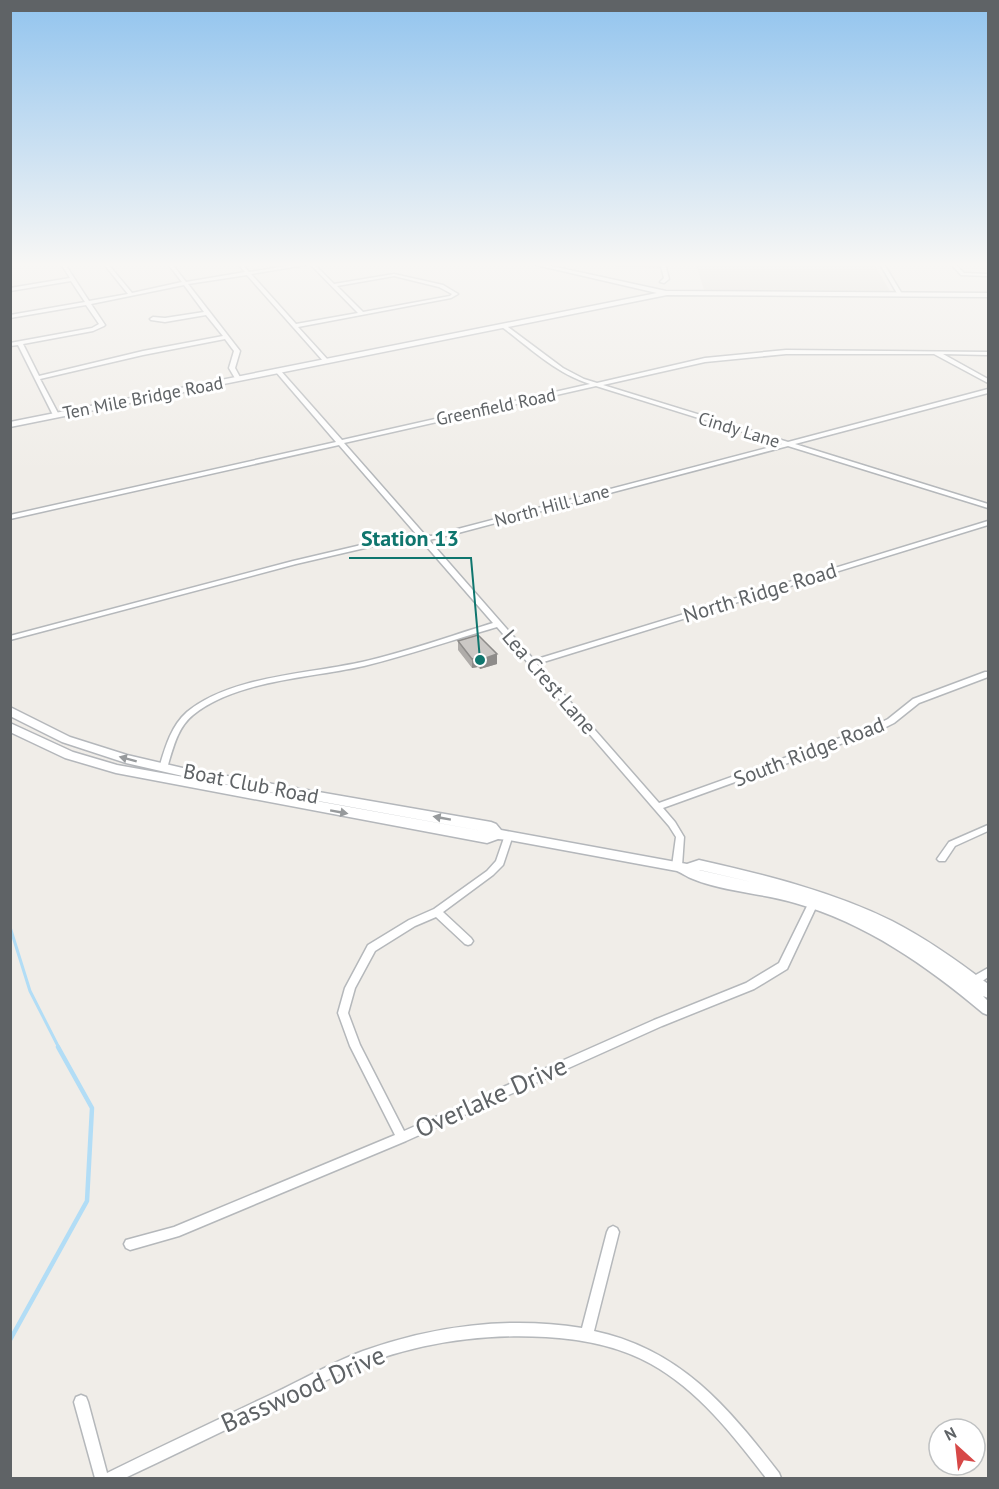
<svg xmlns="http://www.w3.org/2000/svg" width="999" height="1489" viewBox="0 0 999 1489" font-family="'PT Sans',sans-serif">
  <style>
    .education { fill: #dfdcd7 }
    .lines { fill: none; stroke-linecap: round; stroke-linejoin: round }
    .stream-far1 { stroke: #b2ddf6; stroke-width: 3 }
    .stream { stroke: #b2ddf6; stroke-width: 4.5 }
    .street-casing { stroke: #b5b8bb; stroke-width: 3 }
    .secondary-casing { stroke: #b4b7bb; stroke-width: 3 }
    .street { fill: #fff; fill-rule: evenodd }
    .secondary { fill: #fff; fill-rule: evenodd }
    .wall { fill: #afaca9 }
    .shaded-wall { fill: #8e8c8a }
    .building { fill: #cbc8c5; stroke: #8e8c8a; stroke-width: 1.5 }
    .oneway { fill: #979a9c }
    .labels { text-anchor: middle; stroke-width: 6; stroke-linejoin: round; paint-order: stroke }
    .far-street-label { font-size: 18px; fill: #5f6366; stroke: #fff }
    .street-label { font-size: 21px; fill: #5f6366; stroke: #fff }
    .near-street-label { font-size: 26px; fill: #5f6366; stroke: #fff }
    .leader { fill: none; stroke: #0f766e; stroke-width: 2 }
    .callout-dot { fill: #0f766e; stroke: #fff; stroke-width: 2 }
    .callout-label { font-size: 22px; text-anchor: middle; font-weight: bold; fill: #0f766e; stroke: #fff; stroke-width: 6; stroke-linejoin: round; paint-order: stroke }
  </style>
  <rect width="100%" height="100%" fill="#f0ede8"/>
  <!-- education -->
  <polygon class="education" points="696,264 874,264 890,291 704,290"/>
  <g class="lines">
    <!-- stream-far1 -->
    <polyline class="stream-far1" points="10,927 30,991 59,1048"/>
    <!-- stream -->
    <polyline class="stream" points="10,1340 87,1201 92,1108 58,1047"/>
    <defs>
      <g id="street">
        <path d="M61 264H65L89 301 128 294 104 264H108L132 293 182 282 168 264H172L186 282 245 272 238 264H242L249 272 299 264H307L305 265 251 274 296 324 358 313 310 264H314L334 284 394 274 443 285 458 294 451 298 298 327 328 360V362H324L247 275 188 284 240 351 235 368 241 379 240 380H236L229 368 234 351 225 339 143 355 40 379 59 415 56 417 53 415 18 345 10 346V343L92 328 99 324 86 305 10 318V315L85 302 71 281 10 291V288L70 278ZM394 276 439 287 452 294 450 296 363 312 337 286ZM184 285 204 312 165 318 153 317 150 319 151 320 165 322 206 315 223 336 143 351 39 376 23 344 93 331 104 326 105 325 91 304Z"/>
        <polygon points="615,264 665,264 669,279 664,283 660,282 664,278 661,266 617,265"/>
        <polygon points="880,264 884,264 902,294 902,295 898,295"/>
        <polygon points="951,264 955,264 964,273 988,274 988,276 961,275"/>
        <path d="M504 324 563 368 584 379 597 383 705 358 786 350 988 352V355L943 354 988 379V383L934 354H786L705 362 603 385 788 442 988 389V393L795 444 988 504V508L788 446 458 533 429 540 534 660 988 521V525L537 664 659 803 876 725 888 719 913 699 985 672H988V677L919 703 894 723 882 729 663 808 675 822 684 837 682 866 680 868H674L672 866 676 837 669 826 497 627C452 640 409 655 364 666 311 678 236 680 193 715 177 728 173 749 167 768L166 770H160L159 768C165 748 171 726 187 712 230 676 309 674 362 662 406 652 450 636 493 623L420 539 408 538 296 564 10 640V636L293 561 408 534 417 535 339 445 10 519V515L336 442 276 372V370H280L342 440 590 384C557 374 530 348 502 327L501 326ZM596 386 782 444 431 536 425 535 344 443Z"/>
        <polygon points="988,825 988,831 955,846 945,861 939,861 937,859 949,842"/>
        <polygon points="509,832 512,833 513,835 503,865 493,875 443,912 471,938 473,941 471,944 468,945 465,944 436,917 415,926 375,951 355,988 348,1013 360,1045 404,1131 654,1020 746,983 779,963 810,900 813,899 816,900 818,903 787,969 754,989 662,1026 406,1141 179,1236 130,1250 126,1248 124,1244 126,1240 174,1227 395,1135 350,1046 338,1013 345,988 368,945 409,920 434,909 487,871 496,861 505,835 506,833"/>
        <path d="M988 968V977C982 981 975 988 967 986L966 983 967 980Z"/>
        <path d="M613 1226 617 1228 619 1232 594 1331C680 1349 728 1407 779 1473L781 1478H766C734 1436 698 1390 651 1364 619 1346 581 1339 546 1337 476 1333 406 1345 342 1373 321 1382 301 1394 281 1403 229 1428 177 1454 125 1478H95L74 1402 76 1397 81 1395 86 1397 88 1402 107 1473C162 1446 217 1420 272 1394 302 1380 331 1363 363 1351 432 1326 509 1316 582 1328L607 1232 609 1228Z"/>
      </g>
      <g id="secondary">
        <polygon points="532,264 542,264 666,291 988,293 988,297 667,295 10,427 10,422 657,293"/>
        <path d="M10 707 70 737 127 755 187 769 491 822 496 824 501 830 687 864 699 860C765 875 831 891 892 921 927 939 958 961 988 984V998L983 996 988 1001V1015L983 1013C927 966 866 923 795 903 762 893 725 892 693 879 687 877 682 873 677 871L509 840 498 839 487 843 116 773 65 758 10 732V723L73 752 117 765 488 832 187 777 126 763 62 742 10 716ZM699 870H700L756 883Z"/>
      </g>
    </defs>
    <!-- street casing -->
    <use href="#street" class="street-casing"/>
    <!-- secondary casing -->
    <use href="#secondary" class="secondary-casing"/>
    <!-- street -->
    <use href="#street" class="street"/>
    <!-- secondary -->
    <use href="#secondary" class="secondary"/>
  </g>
  <!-- wall -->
  <polygon class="wall" points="458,641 497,664 480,669 478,667 472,668 458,650"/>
  <!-- shaded-wall -->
  <g class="shaded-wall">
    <polygon points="497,654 497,664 480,669 480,660"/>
    <polygon points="478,657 478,667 472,668 472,659"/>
  </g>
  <!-- building -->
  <polygon class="building" points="478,635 497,654 480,660 478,657 472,659 458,641"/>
  <!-- one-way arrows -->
  <defs><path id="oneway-solid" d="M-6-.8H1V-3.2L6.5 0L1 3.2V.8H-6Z" transform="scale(1.5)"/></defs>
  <g class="oneway">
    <use href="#oneway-solid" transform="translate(128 759) rotate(-165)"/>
    <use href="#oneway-solid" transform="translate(339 812) rotate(10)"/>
    <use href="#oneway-solid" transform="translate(442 818) rotate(-170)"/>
  </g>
  <!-- sky -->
  <linearGradient id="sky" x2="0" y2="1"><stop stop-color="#92c4ee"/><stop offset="0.56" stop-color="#f8f7f5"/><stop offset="1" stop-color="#f8f7f5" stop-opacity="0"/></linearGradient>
  <rect width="999" height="472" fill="url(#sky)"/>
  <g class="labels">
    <!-- far-street labels -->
    <g class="far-street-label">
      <text transform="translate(143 398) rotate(-11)" y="6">Ten Mile Bridge Road</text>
      <text transform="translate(496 407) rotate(-12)" y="6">Greenfield Road</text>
      <text transform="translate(739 430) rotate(17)" y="6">Cindy Lane</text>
      <text transform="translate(552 506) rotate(-15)" y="6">North Hill Lane</text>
    </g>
    <!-- street labels -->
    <g class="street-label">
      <text transform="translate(760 593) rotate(-17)" y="7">North Ridge Road</text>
      <text transform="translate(549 682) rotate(49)" y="7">Lea Crest Lane</text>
      <text transform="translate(809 752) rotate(-21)" y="7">South Ridge Road</text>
      <text transform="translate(251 784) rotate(11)" y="7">Boat Club Road</text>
    </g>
    <!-- near-street labels -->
    <g class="near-street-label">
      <text transform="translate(491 1097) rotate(-24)" y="9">Overlake Drive</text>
      <text transform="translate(303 1389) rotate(-24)" y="9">Basswood Drive</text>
    </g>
  </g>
  <!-- callouts -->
  <path class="leader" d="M480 660L471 558H349"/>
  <circle class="callout-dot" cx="480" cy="660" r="6"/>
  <g class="callout-label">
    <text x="410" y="546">Station 13</text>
  </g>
  <!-- border -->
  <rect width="999" height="1489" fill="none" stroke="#5f6366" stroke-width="24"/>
  <!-- north arrow -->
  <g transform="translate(957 1447) rotate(333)"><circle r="28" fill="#ffffff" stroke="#bfc1c2" stroke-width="1.5"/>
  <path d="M0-4.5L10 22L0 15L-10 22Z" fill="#d74847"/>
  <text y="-9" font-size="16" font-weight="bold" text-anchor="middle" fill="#5f6366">N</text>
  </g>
</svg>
